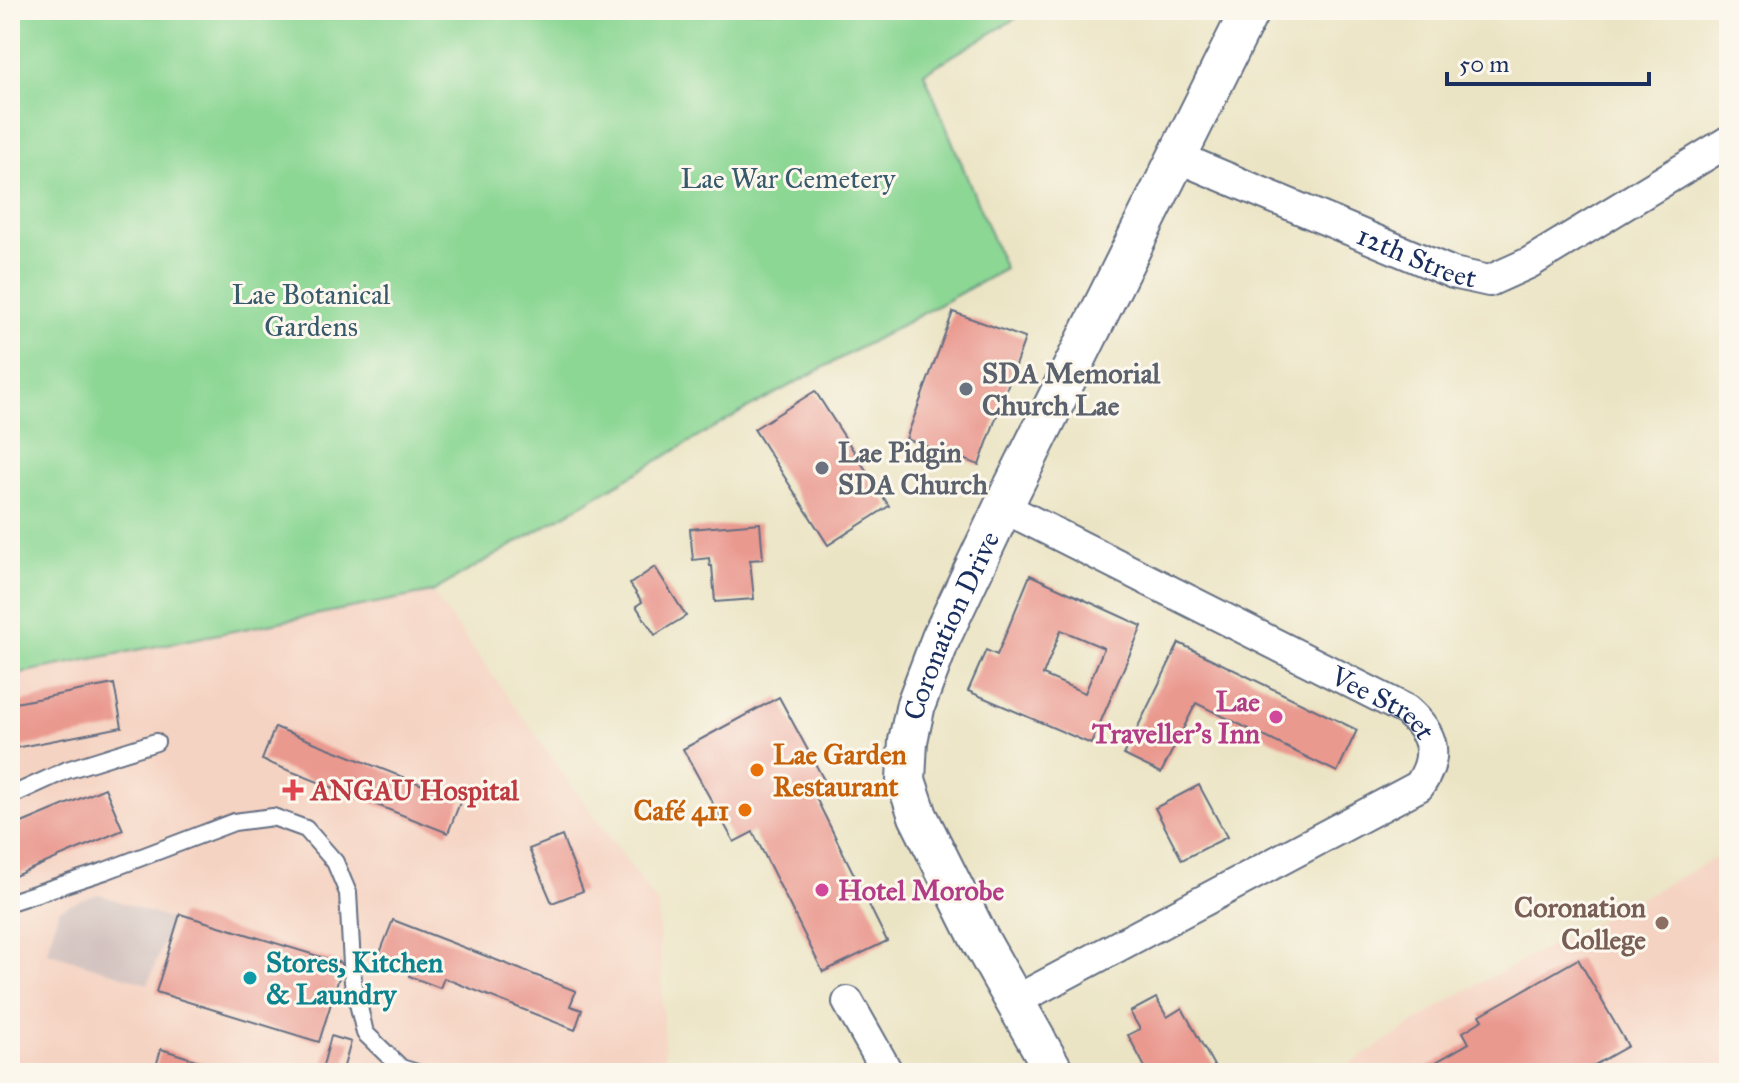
<svg xmlns="http://www.w3.org/2000/svg" width="1739" height="1083" viewBox="0 0 1739 1083" font-family="'IM FELL Great Primer',serif">
  <style>
    .built { fill: #f5d3c2 }
    .industrial { fill: #d1c0bd }
    .green { fill: #8cd794; stroke: #548379; stroke-width: 2 }
    .building { fill: #ea998f; fill-rule: evenodd }
    .lines { fill: none; stroke-linecap: round; stroke-linejoin: round }
    .service-casing { stroke: #646e82; stroke-width: 20 }
    .minor-casing { stroke: #646e82; stroke-width: 34 }
    .tertiary-casing { stroke: #646e82; stroke-width: 42 }
    .service { stroke: #fff; stroke-width: 16 }
    .minor { stroke: #fff; stroke-width: 30 }
    .tertiary { stroke: #fff; stroke-width: 38 }
    .worship-dot { fill: #6b7280; stroke: #fbf7ec; stroke-width: 3 }
    .hotel-dot { fill: #d1479c; stroke: #fbf7ec; stroke-width: 3 }
    .food-dot { fill: #e8710a; stroke: #fbf7ec; stroke-width: 3 }
    .health-dot { fill: #e0444e; stroke: #fbf7ec; stroke-width: 3 }
    .education-dot { fill: #8d6e63; stroke: #fbf7ec; stroke-width: 3 }
    .culture-dot { fill: #0f9aa8; stroke: #fbf7ec; stroke-width: 3 }
    .labels { text-anchor: middle; stroke-width: 6; stroke-linejoin: round; paint-order: stroke }
    .park-label { font-size: 28px; fill: #37596c; stroke: #fbf7ec }
    .street-label { font-size: 28px; fill: #1b2f5e; stroke: #fbf7ec }
    .worship-label { font-size: 28px; font-weight: bold; fill: #5b616d; stroke: #fbf7ec; text-anchor: start }
    .hotel-label { font-size: 28px; font-weight: bold; fill: #b23c85; stroke: #fbf7ec; text-anchor: end }
    .food-label { font-size: 28px; font-weight: bold; fill: #c56008; stroke: #fbf7ec; text-anchor: start }
    .health-label { font-size: 28px; font-weight: bold; fill: #be3a42; stroke: #fbf7ec; text-anchor: start }
    .education-label { font-size: 28px; font-weight: bold; fill: #785e54; stroke: #fbf7ec; text-anchor: end }
    .culture-label { font-size: 28px; font-weight: bold; fill: #0d838f; stroke: #fbf7ec; text-anchor: start }
  </style>
  <rect width="100%" height="100%" fill="#fbf7ec"/>
  <filter id="ink" filterUnits="userSpaceOnUse"><feTurbulence type="fractalNoise" baseFrequency=".0125" numOctaves="2"/><feDisplacementMap in="SourceGraphic" scale="16" xChannelSelector="R" yChannelSelector="G"/><feConvolveMatrix kernelMatrix="1 2 1 2 8 2 1 2 1" color-interpolation-filters="sRGB"/></filter>
  <filter id="wash" filterUnits="userSpaceOnUse"><feTurbulence type="fractalNoise" baseFrequency=".006" numOctaves="4" result="noise"/><feDisplacementMap in="SourceGraphic" scale="32" xChannelSelector="R" yChannelSelector="G"/><feGaussianBlur stdDeviation="1.8" result="paint"/><feColorMatrix in="noise" values="0 0 0 0 0 0 0 0 0 0 0 0 0 0 0 0 0 1.4 0 .05"/><feComposite in="paint" operator="in"/></filter>
  <g filter="url(#wash)">
    <rect width="100%" height="100%" fill="#ebe4c4"/>
    <!-- built -->
    <g class="built">
      <polygon points="432,592 658,904 666,1073 10,1073 10,675"/>
      <polygon points="1729,851 1729,1073 1337,1073 1459,994"/>
    </g>
    <!-- industrial -->
    <polygon class="industrial" points="98,894 171,920 148,984 47,952 59,909"/>
    <!-- green -->
    <polygon class="green" points="10,10 1030,10 924,73 1005,269 741,412 432,592 10,675"/>
    <g id="blocks">
      <!-- building -->
      <g class="building">
        <polygon points="953,312 1025,338 979,465 906,439"/>
        <polygon points="815,391 889,506 828,545 754,429"/>
        <polygon points="760,523 763,559 750,560 754,599 715,602 712,566 710,566 709,558 693,560 690,529"/>
        <polygon points="655,567 686,616 655,635 636,606 642,602 630,584"/>
        <path d="M1030 575 1142 626 1091 744 968 691 986 650 997 655ZM1061 630 1104 648 1085 693 1043 675Z"/>
        <polygon points="1179,643 1357,730 1337,772 1196,703 1161,773 1124,755"/>
        <polygon points="114,684 122,727 10,749 10,704"/>
        <polygon points="779,697 830,791 816,798 887,941 823,972 753,832 734,842 683,749"/>
        <polygon points="275,727 461,800 448,833 262,760"/>
        <polygon points="1199,785 1227,837 1182,860 1155,808"/>
        <polygon points="105,788 123,830 10,878 10,828"/>
        <polygon points="562,836 583,891 552,903 529,849"/>
        <polygon points="180,914 341,963 341,971 319,1042 156,992"/>
        <polygon points="393,920 576,991 570,1006 582,1010 575,1030 444,978 440,988 409,976 413,966 380,953"/>
        <polygon points="1578,959 1628,1046 1580,1073 1417,1073 1469,1043 1463,1032 1483,1020 1480,1015"/>
        <polygon points="1156,998 1167,1017 1182,1008 1218,1073 1148,1073 1128,1035 1140,1029 1130,1012"/>
        <polygon points="331,1036 351,1042 342,1073 321,1073"/>
        <polygon points="161,1049 221,1068 221,1073 154,1073"/>
      </g>
    </g>
  </g>
  <g filter="url(#ink)">
    <use href="#blocks" fill-opacity="0" stroke="#646e82" stroke-width="2"/>
    <g class="lines">
      <defs>
        <g id="service">
          <polyline points="10,796 67,770 156,742"/>
          <polyline points="10,902 105,871 234,822 273,817 306,829 335,862 348,893 353,982 365,1033 401,1068 417,1073"/>
        </g>
        <g id="minor">
          <path id="s1" d="M1177 157 1453 273 1489 281 1529 263 1729 141"/>
          <path id="s2" d="M1003 507 1406 710C1433 733 1440 755 1419 786L1013 1002"/>
          <polyline points="848,1002 888,1073"/>
        </g>
        <g id="tertiary">
          <path id="s3" d="M1055 1073 979 938 918 816 906 780 908 741 916 704 941 638 1003 507 1250 10"/>
        </g>
      </defs>
      <!-- service casing -->
      <use href="#service" class="service-casing"/>
      <!-- minor casing -->
      <use href="#minor" class="minor-casing"/>
      <!-- tertiary casing -->
      <use href="#tertiary" class="tertiary-casing"/>
      <!-- service -->
      <use href="#service" class="service"/>
      <!-- minor -->
      <use href="#minor" class="minor"/>
      <!-- tertiary -->
      <use href="#tertiary" class="tertiary"/>
    </g>
  </g>
  <!-- markers -->
  <g class="worship-dot">
    <circle cx="966" cy="389" r="8"/>
    <circle cx="822" cy="468" r="8"/>
  </g>
  <g class="hotel-dot">
    <circle cx="1276" cy="717" r="8"/>
    <circle cx="822" cy="890" r="8"/>
  </g>
  <g class="food-dot">
    <circle cx="757" cy="770" r="8"/>
    <circle cx="745" cy="810" r="8"/>
  </g>
  <path class="health-dot" d="M289 778h8v8h8v8h-8v8h-8v-8h-8v-8h8z"/>
  <circle class="education-dot" cx="1662" cy="923" r="8"/>
  <circle class="culture-dot" cx="250" cy="978" r="8"/>
  <g class="labels">
    <!-- park labels -->
    <g class="park-label">
      <text x="788" y="188">Lae War Cemetery</text>
      <text x="311" y="304">Lae Botanical<tspan x="311" dy="32">Gardens</tspan></text>
    </g>
    <!-- street labels -->
    <g class="street-label">
      <text dy="10" stroke="none"><textPath href="#s1" startOffset="260">12th Street</textPath></text>
      <text dy="10" stroke="none"><textPath href="#s3" startOffset="492">Coronation Drive</textPath></text>
      <text dy="10" stroke="none"><textPath href="#s2" startOffset="428">Vee Street</textPath></text>
    </g>
    <!-- worship labels -->
    <g class="worship-label">
      <text x="982" y="383">SDA Memorial<tspan x="982" dy="32">Church Lae</tspan></text>
      <text x="838" y="462">Lae Pidgin<tspan x="838" dy="32">SDA Church</tspan></text>
    </g>
    <!-- hotel labels -->
    <g class="hotel-label">
      <text x="1260" y="711">Lae<tspan x="1260" dy="32">Traveller's Inn</tspan></text>
      <text x="838" y="900" text-anchor="start">Hotel Morobe</text>
    </g>
    <!-- food labels -->
    <g class="food-label">
      <text x="773" y="764">Lae Garden<tspan x="773" dy="32">Restaurant</tspan></text>
      <text x="729" y="820" text-anchor="end">Café 411</text>
    </g>
    <!-- health labels -->
    <g class="health-label">
      <text x="311" y="800">ANGAU Hospital</text>
    </g>
    <!-- education labels -->
    <g class="education-label">
      <text x="1646" y="917">Coronation<tspan x="1646" dy="32">College</tspan></text>
    </g>
    <!-- culture labels -->
    <g class="culture-label">
      <text x="266" y="972">Stores, Kitchen<tspan x="266" dy="32">&amp; Laundry</tspan></text>
    </g>
  </g>
  <!-- margin -->
  <rect width="1739" height="1083" fill="none" stroke="#fbf7ec" stroke-width="40"/>
  <!-- scale -->
  <path d="M1447 72v12h202v-12" fill="none" stroke="#1b2f5e" stroke-width="4"/>
  <text x="1459" y="72" font-size="24" fill="#1b2f5e" stroke="#fbf7ec" stroke-width="6" paint-order="stroke">50 m</text>
</svg>
